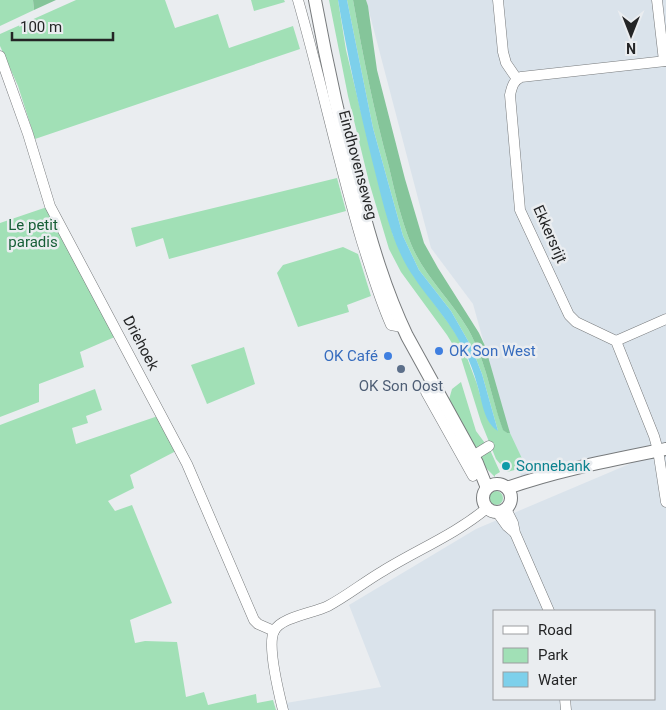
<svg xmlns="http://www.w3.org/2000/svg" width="666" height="710" viewBox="0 0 666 710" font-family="Roboto,sans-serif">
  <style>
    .built { fill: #dae3eb; fill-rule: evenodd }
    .green { fill: #a1e0b6 }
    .forest { fill: #85c59a }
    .water { fill: #7dd0eb }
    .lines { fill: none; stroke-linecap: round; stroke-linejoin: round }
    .minor-casing { stroke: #777a7c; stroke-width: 11 }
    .major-casing { stroke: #777a7c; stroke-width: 14 }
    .minor { stroke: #fff; stroke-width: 10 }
    .major { stroke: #fff; stroke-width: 12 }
    .shop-dot { fill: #3f7fe0; stroke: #eaedf0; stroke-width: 2 }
    .service-dot { fill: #5c6f8a; stroke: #eaedf0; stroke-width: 2 }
    .culture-dot { fill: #0f9aa8; stroke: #eaedf0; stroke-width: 2 }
    .labels { text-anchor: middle; stroke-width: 5; stroke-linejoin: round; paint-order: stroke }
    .street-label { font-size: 15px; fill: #242526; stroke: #eaedf0 }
    .park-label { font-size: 15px; fill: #155e36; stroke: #eaedf0 }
    .shop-label { font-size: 15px; fill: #366cbe; stroke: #eaedf0; text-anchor: start }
    .service-label { font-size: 15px; fill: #4e5e75; stroke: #eaedf0 }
    .culture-label { font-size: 15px; fill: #0d838f; stroke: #eaedf0; text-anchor: start }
  </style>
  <rect width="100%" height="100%" fill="#eaedf0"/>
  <!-- built -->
  <path class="built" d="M366 0H666V710H287L286 703 381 687 349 605 476 529 660 451 522 480 473 304 431 248ZM495 611H655V699H495Z"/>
  <!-- green -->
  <g class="green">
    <polygon points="0,0 33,0 34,10 0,26"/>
    <polygon points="76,0 165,0 175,28 218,14 229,48 293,26 300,49 35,139 18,86 0,46 0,34"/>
    <polygon points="251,0 284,0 285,2 254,11"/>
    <path d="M329 0H338L346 50 360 108 393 235 413 275 450 325 461 342 477 384 481 398 498 431 482 374 471 346 451 311 419 270 403 236 373 128 347 0H353C363 56 374 112 389 167 395 193 401 219 411 244 424 276 451 300 468 329 487 363 490 394 503 429L507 433H510L526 467 507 472 496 459 481 422 461 358 447 335 401 272 389 249 369 182 348 96Z"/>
    <polygon points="337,178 346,211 169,259 163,238 136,247 131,228"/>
    <polygon points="47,207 117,336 80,352 84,367 39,384 39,402 0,417 0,223"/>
    <polygon points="343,247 358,254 371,296 347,305 349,312 298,327 277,273 283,265"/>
    <polygon points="244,347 255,384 207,404 191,365"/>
    <polygon points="461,382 476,431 490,450 500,472 495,475 495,477 486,468 448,403 452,389"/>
    <polygon points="95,389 102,410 86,416 88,423 72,428 76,444 158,416 176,451 130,475 134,488 108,501 115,511 132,505 172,603 130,620 135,643 145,641 177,642 186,697 204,692 208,705 256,694 257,703 273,700 276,710 0,710 0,425"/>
    <circle cx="496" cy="498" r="7"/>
  </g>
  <!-- forest -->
  <g class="forest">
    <polygon points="33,0 56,0 34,10"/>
    <path d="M353 0H366L368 6 377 70 405 179 424 243 438 268 479 333 485 346 510 433H507L503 430C490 394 487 363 468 329 451 300 424 276 411 244 401 219 395 193 389 167 374 112 363 56 353 0Z"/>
  </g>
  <!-- water -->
  <path class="water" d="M338 0H347L373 128 403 236 419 270 451 311 471 346 482 374 498 431C483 422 482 399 477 384 474 373 470 362 465 352 450 318 421 293 404 261 388 230 381 194 372 160 359 107 347 54 338 0Z"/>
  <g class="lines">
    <defs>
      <g id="minor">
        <path d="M298 0C321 80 338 162 362 242 371 270 379 298 391 325L402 327"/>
        <polyline points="498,0 503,52 506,63 517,79"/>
        <polyline points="657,0 664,61"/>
        <polyline points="0,56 28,134 50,206 187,464 254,620 258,624 274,631"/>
        <path d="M666 61 521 77C513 81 512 87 510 95L520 210 569 315 576 322 616 341 654 436 658 450 666 502"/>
        <polyline points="616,341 666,319"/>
        <polyline points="426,392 473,476"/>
        <polyline points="473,456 489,446"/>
        <polyline points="506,509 513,523 515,533 549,611"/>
        <polyline points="497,512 507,526 514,532"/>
        <polyline points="565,699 566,710"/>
        <path d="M283 710C279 694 267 645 274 631 281 617 314 613 328 606 347 596 364 582 383 571 417 550 456 534 487 508"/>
      </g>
      <g id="major">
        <path d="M315 0C327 65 341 129 358 193 371 242 385 290 407 336L477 463 487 488"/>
        <circle cx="497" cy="498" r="14"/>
        <path d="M507 488C558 470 612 460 666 449"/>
      </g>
    </defs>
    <!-- minor casing -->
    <use href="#minor" class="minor-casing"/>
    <!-- major casing -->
    <use href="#major" class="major-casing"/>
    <!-- minor -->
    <use href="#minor" class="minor"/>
    <!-- major -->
    <use href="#major" class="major"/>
  </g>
  <!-- markers -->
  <g class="shop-dot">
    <circle cx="439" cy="351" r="5"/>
    <circle cx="388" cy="356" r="5"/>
  </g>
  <circle class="service-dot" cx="401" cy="369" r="5"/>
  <circle class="culture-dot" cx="506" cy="466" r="5"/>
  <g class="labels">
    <!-- street labels -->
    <g class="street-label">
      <text transform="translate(358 165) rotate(75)" y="5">Eindhovenseweg</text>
      <text transform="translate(550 234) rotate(66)" y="5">Ekkersrijt</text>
      <text transform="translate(141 343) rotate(62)" y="5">Driehoek</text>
    </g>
    <!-- park labels -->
    <g class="park-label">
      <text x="33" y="230">Le petit<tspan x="33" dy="17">paradis</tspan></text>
    </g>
    <!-- shop labels -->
    <g class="shop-label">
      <text x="449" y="356">OK Son West</text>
      <text x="378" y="361" text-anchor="end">OK Café</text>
    </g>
    <!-- service labels -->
    <g class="service-label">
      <text x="401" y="391">OK Son Oost</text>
    </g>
    <!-- culture labels -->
    <g class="culture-label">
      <text x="516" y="471">Sonnebank</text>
    </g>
  </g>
  <!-- legend -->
  <rect x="493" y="610" width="162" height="90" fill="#eaedf0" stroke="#9b9d9f"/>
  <rect x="503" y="626" width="25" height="8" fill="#ffffff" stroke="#9b9d9f"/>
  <text x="538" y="635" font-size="15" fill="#242526">Road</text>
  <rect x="503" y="648" width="25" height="15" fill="#a1e0b6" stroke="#9b9d9f"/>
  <text x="538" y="660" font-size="15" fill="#242526">Park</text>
  <rect x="503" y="672" width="25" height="15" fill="#7dd0eb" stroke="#9b9d9f"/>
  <text x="538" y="685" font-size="15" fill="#242526">Water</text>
  <!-- north arrow -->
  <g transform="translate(631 35) rotate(180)" stroke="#eaedf0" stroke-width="4" paint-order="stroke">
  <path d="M0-4L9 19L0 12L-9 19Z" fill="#242526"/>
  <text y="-8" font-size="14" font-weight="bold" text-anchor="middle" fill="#242526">N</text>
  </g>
  <!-- scale -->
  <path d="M12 32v8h101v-8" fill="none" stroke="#242526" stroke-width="2.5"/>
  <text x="20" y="32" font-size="15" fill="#242526" stroke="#eaedf0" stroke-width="4" paint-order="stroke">100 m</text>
</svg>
